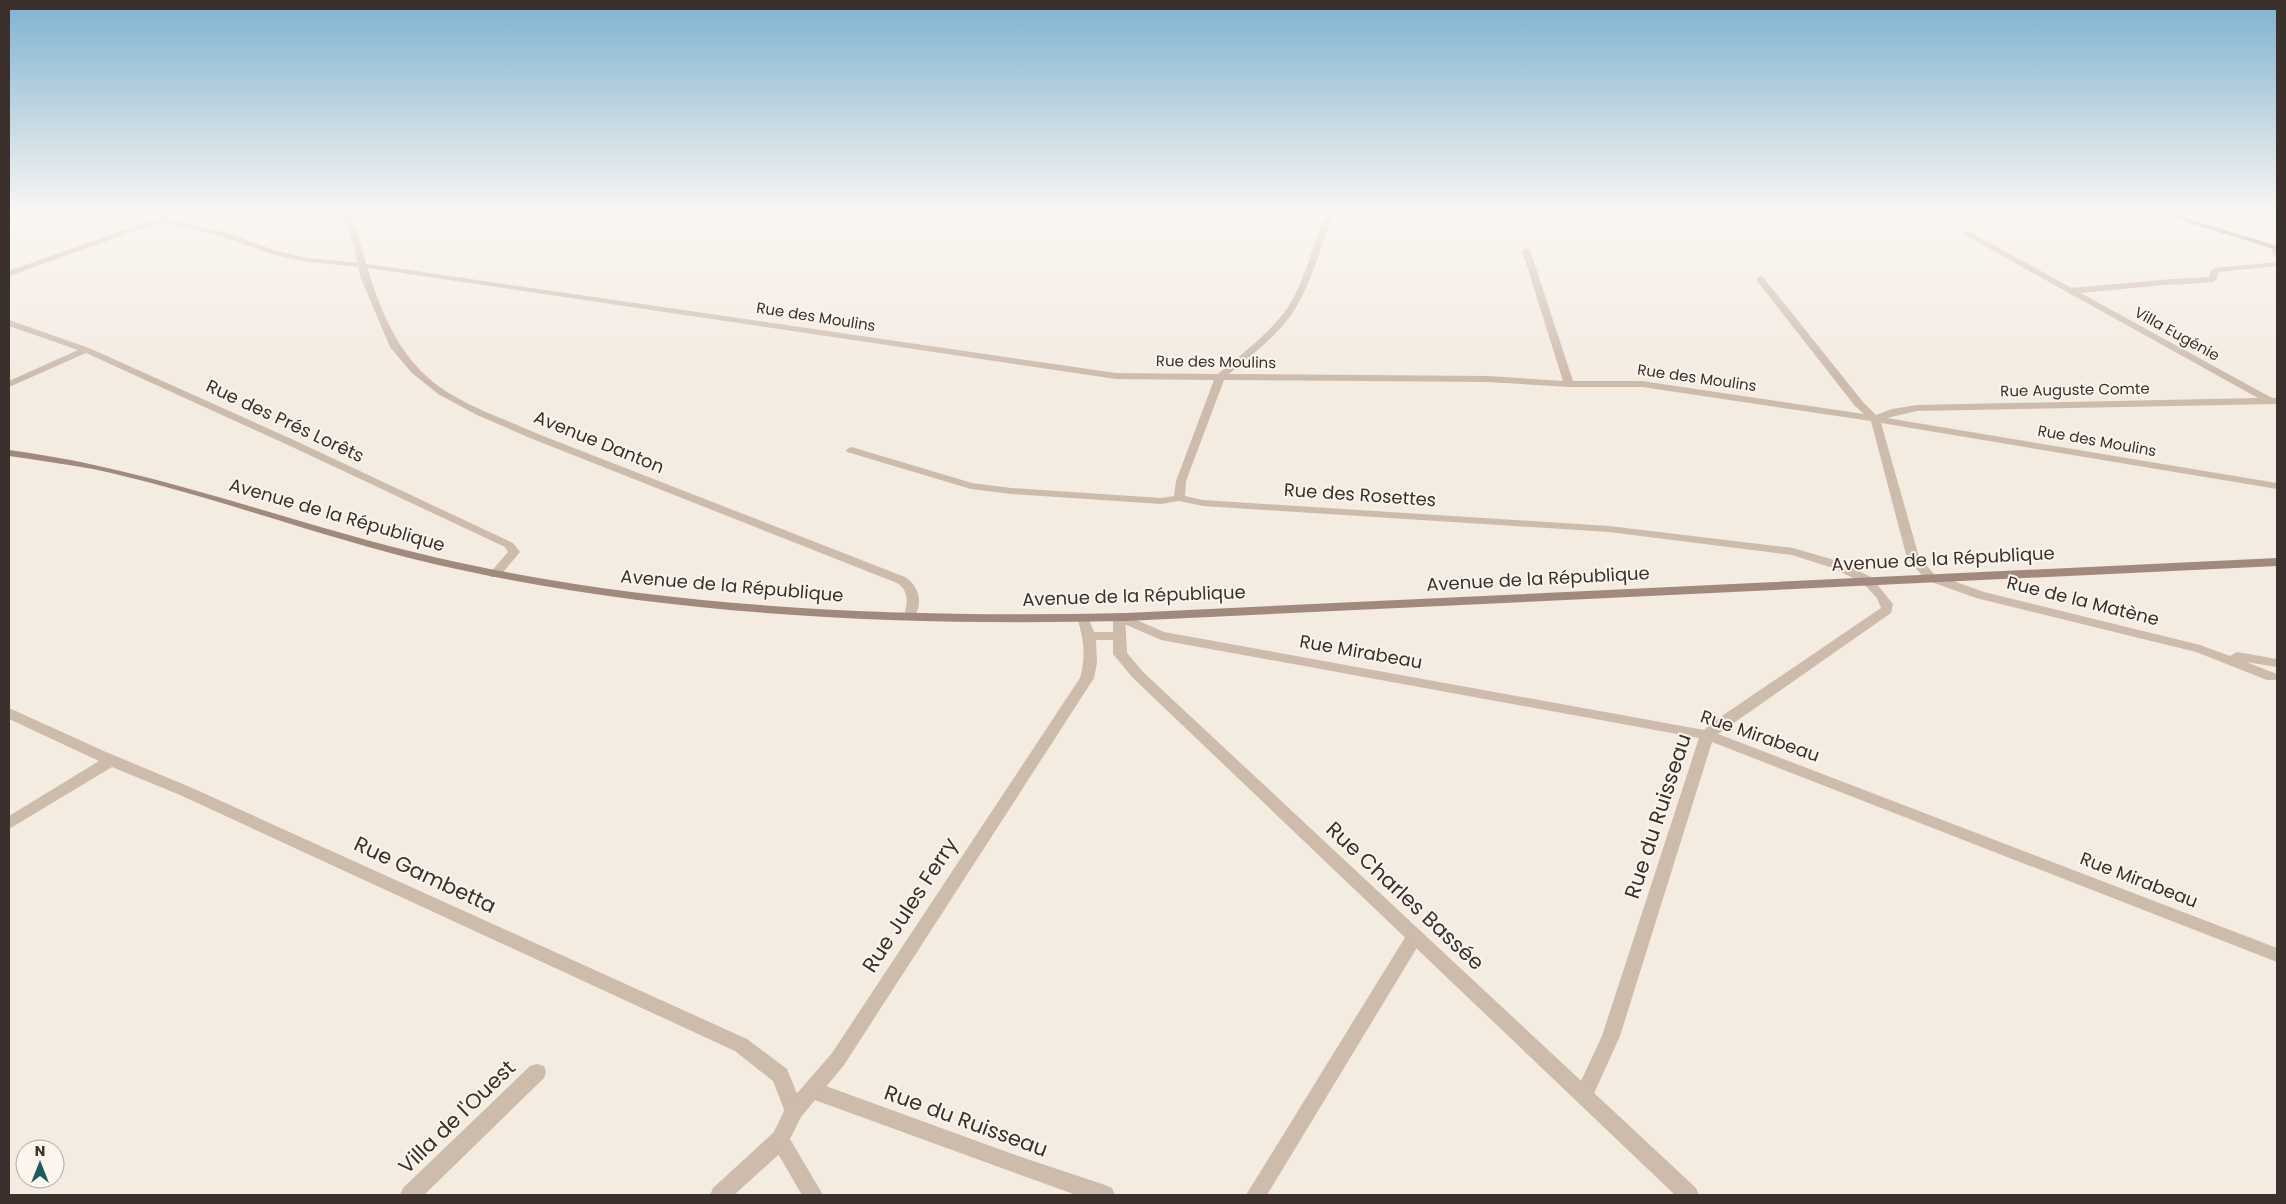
<svg xmlns="http://www.w3.org/2000/svg" width="2286" height="1204" viewBox="0 0 2286 1204" font-family="Poppins,sans-serif">
  <style>
    .lines { fill: none; stroke-linecap: round; stroke-linejoin: round }
    .pedestrian { fill: #cdbbac; fill-rule: evenodd }
    .minor { fill: #cdbbac; fill-rule: evenodd }
    .tertiary { fill: #cdbbac; fill-rule: evenodd }
    .secondary { fill: #a18a7d; fill-rule: evenodd }
    .labels { text-anchor: middle; stroke-width: 4; stroke-linejoin: round; paint-order: stroke }
    .far-street-label { font-size: 15px; fill: #3b302b; stroke: #fbf5ee }
    .street-label { font-size: 18px; fill: #3b302b; stroke: #fbf5ee }
    .near-street-label { font-size: 21px; fill: #3b302b; stroke: #fbf5ee }
  </style>
  <rect width="100%" height="100%" fill="#f4ebe1"/>
  <g class="lines">
    <!-- pedestrian -->
    <polygon class="pedestrian" points="2172,279 2175,280 2175,284 2070,294 2066,291 2070,288"/>
    <!-- minor -->
    <g class="minor">
      <path d="M168 212H177L166 219 224 232 277 251 307 258 361 263 1116 373 1218 374C1240 355 1265 337 1283 314 1304 287 1313 244 1326 212H1334C1321 245 1311 287 1291 315 1275 338 1250 356 1229 374L1488 376 1563 381 1522 250 1526 248 1530 250 1573 381H1642L1864 414 1855 406 1757 281 1756 279 1760 276 1763 277 1863 402 1876 415 1892 409 1917 405 2258 398 1961 233 1968 231 2272 398H2277V404L1917 411 1887 418 2277 483V489L1881 423 1919 557 1934 574 1984 592 2200 645 2230 656 2237 652 2277 659V667L2246 662 2277 674V680H2267L2196 652 1976 598 1926 580 1907 558 1871 421 1642 387H1569L1488 382 1224 380 1186 481 1185 496 1203 500 1609 526 1793 548 1841 562 1871 577 1893 604 1891 613 1718 734 2277 948V962L1712 742 1620 1036 1591 1100 1584 1103 1577 1100 1575 1094 1602 1036 1699 738 1161 640 1115 620 1113 617 1119 613 1123 614 1164 632 1704 730 1716 720 1881 608 1877 598 1863 583 1833 568 1792 555 1609 532 1203 506 1179 501 1161 504 1011 494 971 489 847 452 846 450 851 447 855 448 972 483 1011 488 1161 498 1174 496 1176 481 1214 380 1116 379 361 267 307 262 275 255 219 236 160 222 9 276V271L156 218Z"/>
      <polygon points="2271,246 2277,247 2277,257 2273,255"/>
      <polygon points="2277,262 2277,266 2219,272 2217,279 2213,282 2172,285 2168,282 2172,279 2209,277 2211,270 2215,268"/>
      <polygon points="9,320 89,348 296,441 513,543 520,552 499,577 491,577 489,574 508,552 505,547 288,445 86,353 9,387 9,381 78,350 9,326"/>
      <polygon points="9,708 106,752 190,787 747,1039 787,1069 804,1111 801,1117 794,1120 787,1117 773,1081 735,1051 180,795 112,767 9,829 9,816 99,761 9,719"/>
      <polygon points="1415,929 1421,931 1423,936 1421,941 1267,1195 1246,1195 1409,931"/>
      <polygon points="537,1064 544,1066 546,1072 544,1078 424,1195 400,1195 403,1188 530,1066"/>
      <polygon points="812,1081 1021,1157 1105,1185 1112,1188 1115,1195 1076,1195 812,1099 805,1096 803,1090 805,1084"/>
      <polygon points="780,1131 787,1133 790,1140 787,1147 734,1195 710,1195 713,1188 773,1133"/>
    </g>
    <!-- tertiary -->
    <g class="tertiary">
      <path d="M343 212H351C371 277 384 350 444 390 473 409 507 420 538 434L905 577C920 587 923 603 914 618H906L904 615C908 602 909 591 897 583L530 438 477 415 438 394 411 372 390 347 360 276 355 251Z"/>
      <path d="M1119 613 1125 617 1127 653 1143 672 1696 1188 1699 1195H1675L1133 678 1113 654V640H1096L1097 663 1094 678 844 1065 801 1117 790 1139 823 1195H802L770 1140 787 1105 832 1053 1080 678C1086 657 1084 638 1077 618L1079 615H1087L1094 632H1113V617Z"/>
    </g>
    <!-- secondary -->
    <g class="secondary">
      <polygon points="2154,212 2166,212 2277,246 2277,250"/>
      <path d="M9 450C155 469 291 524 434 557 661 609 894 618 1126 613L2277 558V566L1126 621C894 626 661 616 434 564 319 537 209 494 93 469 65 464 37 460 9 456Z"/>
    </g>
  </g>
  <!-- sky -->
  <linearGradient id="sky" x2="0" y2="1"><stop stop-color="#7eb2d2"/><stop offset="0.56" stop-color="#faf6f2"/><stop offset="1" stop-color="#faf6f2" stop-opacity="0"/></linearGradient>
  <rect width="2286" height="380" fill="url(#sky)"/>
  <g class="labels">
    <!-- far-street labels -->
    <g class="far-street-label">
      <text transform="translate(816 317) rotate(9)" y="5">Rue des Moulins</text>
      <text transform="translate(2177 334) rotate(29)" y="5">Villa Eugénie</text>
      <text transform="translate(1216 362) rotate(1)" y="5">Rue des Moulins</text>
      <text transform="translate(1697 378) rotate(8)" y="5">Rue des Moulins</text>
      <text transform="translate(2075 390) rotate(-1)" y="5">Rue Auguste Comte</text>
      <text transform="translate(2097 441) rotate(10)" y="5">Rue des Moulins</text>
    </g>
    <!-- street labels -->
    <g class="street-label">
      <text transform="translate(285 421) rotate(25)" y="6">Rue des Prés Lorêts</text>
      <text transform="translate(599 442) rotate(22)" y="6">Avenue Danton</text>
      <text transform="translate(1360 495) rotate(4)" y="6">Rue des Rosettes</text>
      <text transform="translate(337 515) rotate(16)" y="6">Avenue de la République</text>
      <text transform="translate(1943 559) rotate(-3)" y="6">Avenue de la République</text>
      <text transform="translate(1538 579) rotate(-3)" y="6">Avenue de la République</text>
      <text transform="translate(732 586) rotate(5)" y="6">Avenue de la République</text>
      <text transform="translate(1134 596) rotate(-2)" y="6">Avenue de la République</text>
      <text transform="translate(2083 601) rotate(14)" y="6">Rue de la Matène</text>
      <text transform="translate(1361 652) rotate(10)" y="6">Rue Mirabeau</text>
      <text transform="translate(1760 736) rotate(19)" y="6">Rue Mirabeau</text>
      <text transform="translate(2139 880) rotate(21)" y="6">Rue Mirabeau</text>
    </g>
    <!-- near-street labels -->
    <g class="near-street-label">
      <text transform="translate(1658 816) rotate(-72)" y="7">Rue du Ruisseau</text>
      <text transform="translate(425 875) rotate(25)" y="7">Rue Gambetta</text>
      <text transform="translate(1405 896) rotate(43)" y="7">Rue Charles Bassée</text>
      <text transform="translate(910 905) rotate(-57)" y="7">Rue Jules Ferry</text>
      <text transform="translate(457 1117) rotate(-44)" y="7">Villa de l'Ouest</text>
      <text transform="translate(966 1121) rotate(20)" y="7">Rue du Ruisseau</text>
    </g>
  </g>
  <!-- border -->
  <rect width="2286" height="1204" fill="none" stroke="#3b302b" stroke-width="20"/>
  <!-- north arrow -->
  <g transform="translate(40 1164)"><circle r="24" fill="#fbf5ee" stroke="#aea6a0"/>
  <path d="M0-4L9 19L0 12L-9 19Z" fill="#1f5a5e"/>
  <text y="-8" font-size="14" font-weight="bold" text-anchor="middle" fill="#3b302b">N</text>
  </g>
</svg>
